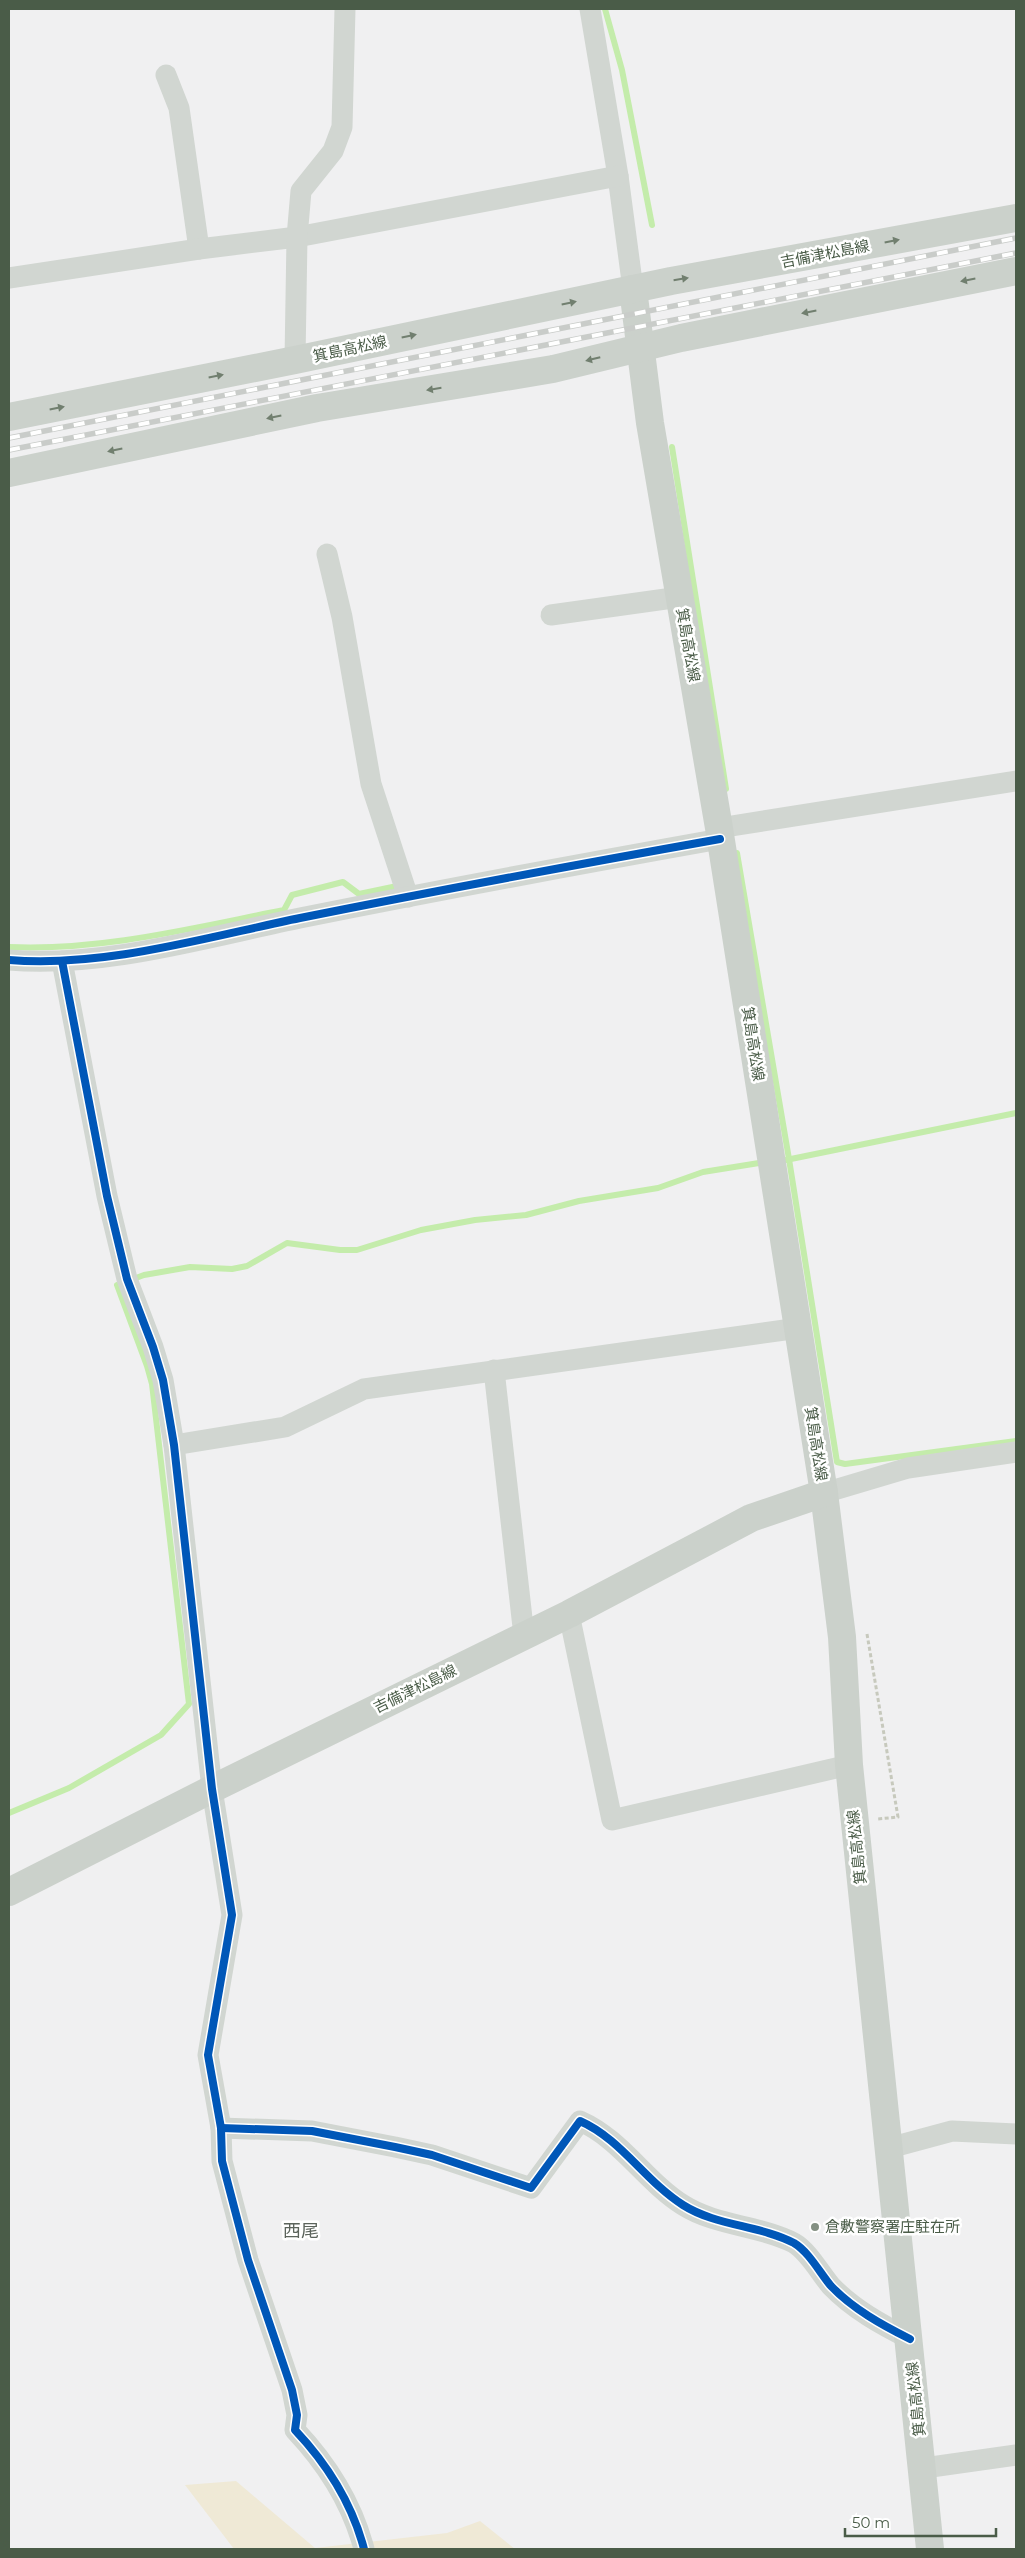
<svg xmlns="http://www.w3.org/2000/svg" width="1025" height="2558" viewBox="0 0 1025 2558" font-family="Montserrat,'Noto Sans JP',sans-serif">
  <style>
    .green { fill: #efe9d6 }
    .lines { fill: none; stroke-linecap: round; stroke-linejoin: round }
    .stream { stroke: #c4ecab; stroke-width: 6 }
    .path { stroke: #c7c9bd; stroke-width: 3; stroke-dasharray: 4 2.5; stroke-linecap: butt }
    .minor { stroke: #d1d6d1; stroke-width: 21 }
    .major { stroke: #cbd1cb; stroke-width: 28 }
    .rail-casing { stroke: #c9ccc9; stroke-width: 5.5 }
    .rail { stroke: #fff; stroke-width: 4; stroke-dasharray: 11; stroke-linecap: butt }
    .cycleway-casing { stroke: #fff; stroke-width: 11 }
    .cycleway { stroke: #0057b8; stroke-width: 8 }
    .oneway { fill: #717f6f }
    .poi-dot { fill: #849083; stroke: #fff; stroke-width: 2 }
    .labels { text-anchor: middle; stroke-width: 5; stroke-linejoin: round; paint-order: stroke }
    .street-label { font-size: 15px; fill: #4a5c48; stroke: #fff }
    .poi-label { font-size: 15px; fill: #4a5c48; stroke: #fff; text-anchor: start }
    .quarter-label { font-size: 18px; fill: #5c645c; stroke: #fff }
  </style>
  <rect width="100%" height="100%" fill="#f0f0f1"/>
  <!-- green -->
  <polygon class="green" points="236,2481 315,2548 447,2533 480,2521 515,2549 234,2549 185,2485"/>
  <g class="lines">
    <!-- stream -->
    <g class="stream">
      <polyline points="605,9 622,70 652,225"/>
      <polyline points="672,447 726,789"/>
      <polyline points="737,853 789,1159 837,1462 845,1464 1016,1441"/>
      <path d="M9 947C102 951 192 928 284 910L292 895 343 882 359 894 402 885"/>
      <polyline points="786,1160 1016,1113"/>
      <polyline points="9,1813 69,1788 161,1735 189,1704 152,1384 147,1366 117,1285 144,1275 190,1267 232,1269 247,1266 287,1243 340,1250 357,1250 421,1230 475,1220 526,1215 579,1201 658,1188 703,1172 759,1163"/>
    </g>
    <!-- path -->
    <polyline class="path" points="867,1634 898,1817 878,1819"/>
    <!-- minor -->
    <g class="minor">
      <polyline points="590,9 618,176 633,289"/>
      <polyline points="166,75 179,108 199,249"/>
      <polyline points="9,278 199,249 297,237 618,176"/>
      <polyline points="295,360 297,237 301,191 333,151 342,127 345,9"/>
      <polyline points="327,554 342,617 371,784 408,897"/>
      <polyline points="551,615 680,597"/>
      <polyline points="719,828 1016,781"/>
      <path d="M9 960C104 968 207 937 300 918 440 890 580 864 720 839"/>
      <path d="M62 961 107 1196 127 1279 153 1347 163 1380 174 1445 212 1789 232 1915 208 2055 221 2128 222 2161 248 2260 292 2390 297 2415 295 2430C327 2464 352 2503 364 2549"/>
      <polyline points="494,1370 524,1636"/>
      <polyline points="174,1445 285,1427 364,1389 799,1328"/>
      <polyline points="824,1493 908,1468 1016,1452"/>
      <polyline points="569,1614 612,1820 849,1765"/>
      <path d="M221 2128 312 2131 395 2147 432 2155 531 2188 580 2121C621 2139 645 2181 683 2205 716 2226 759 2225 794 2243 809 2252 820 2273 831 2286 853 2309 882 2325 910 2339"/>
      <polyline points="889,2148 952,2131 1016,2134"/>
      <polyline points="924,2468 1016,2455"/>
    </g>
    <!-- major -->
    <g class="major">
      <polyline points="633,289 650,423 719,828 824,1493 842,1637 849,1765 930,2549"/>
      <polyline points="9,417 295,360 671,281 1016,218"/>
      <polyline points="9,473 317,408 553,369 681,338 1016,271"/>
      <polyline points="9,1892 212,1789 569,1614 751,1518 824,1493"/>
    </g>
    <defs>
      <g id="rail">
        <polyline points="9,438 1016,238"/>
        <polyline points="9,450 1016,253"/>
      </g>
    </defs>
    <!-- rail casing -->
    <use href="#rail" class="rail-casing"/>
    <!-- rail -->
    <use href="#rail" class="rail"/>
    <defs>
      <g id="cycleway">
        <path d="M9 960C104 968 207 937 300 918 440 890 580 864 720 839"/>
        <path d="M62 961 107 1196 127 1279 153 1347 163 1380 174 1445 212 1789 232 1915 208 2055 221 2128 222 2161 248 2260 292 2390 297 2415 295 2430C327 2464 352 2503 364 2549"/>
        <path d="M221 2128 312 2131 395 2147 432 2155 531 2188 580 2121C621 2139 645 2181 683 2205 716 2226 759 2225 794 2243 809 2252 820 2273 831 2286 853 2309 882 2325 910 2339"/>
      </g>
    </defs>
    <!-- cycleway casing -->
    <use href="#cycleway" class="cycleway-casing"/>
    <!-- cycleway -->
    <use href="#cycleway" class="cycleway"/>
  </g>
  <!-- one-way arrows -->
  <defs><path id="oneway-solid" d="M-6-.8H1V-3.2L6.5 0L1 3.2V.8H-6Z" transform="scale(1.25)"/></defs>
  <g class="oneway">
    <use href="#oneway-solid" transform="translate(892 241) rotate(-11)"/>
    <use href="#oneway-solid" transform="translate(681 279) rotate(-9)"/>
    <use href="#oneway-solid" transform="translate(968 280) rotate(169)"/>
    <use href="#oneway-solid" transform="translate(569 303) rotate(-12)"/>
    <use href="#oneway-solid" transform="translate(809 312) rotate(169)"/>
    <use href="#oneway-solid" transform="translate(409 336) rotate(-12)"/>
    <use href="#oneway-solid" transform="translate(593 359) rotate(166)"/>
    <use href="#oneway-solid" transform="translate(216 376) rotate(-11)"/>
    <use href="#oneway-solid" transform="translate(434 389) rotate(171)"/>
    <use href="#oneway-solid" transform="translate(57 408) rotate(-11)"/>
    <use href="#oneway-solid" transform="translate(274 417) rotate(168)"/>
    <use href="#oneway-solid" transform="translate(115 450) rotate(168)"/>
  </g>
  <!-- markers -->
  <circle class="poi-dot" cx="815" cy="2227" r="5"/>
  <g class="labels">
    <!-- street labels -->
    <g class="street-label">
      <text transform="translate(825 254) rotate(-11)" y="5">吉備津松島線</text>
      <text transform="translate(350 349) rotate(-12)" y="5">箕島高松線</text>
      <text transform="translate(688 645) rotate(80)" y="5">箕島高松線</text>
      <text transform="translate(753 1044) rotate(81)" y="5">箕島高松線</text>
      <text transform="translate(816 1444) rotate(81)" y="5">箕島高松線</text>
      <text transform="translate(415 1689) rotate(-26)" y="5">吉備津松島線</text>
      <text transform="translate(857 1847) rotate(-96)" y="5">箕島高松線</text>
      <text transform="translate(916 2399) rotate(-96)" y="5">箕島高松線</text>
    </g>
    <!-- poi labels -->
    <g class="poi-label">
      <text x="825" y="2232">倉敷警察署庄駐在所</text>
    </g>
    <!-- quarter labels -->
    <g class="quarter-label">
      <text x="301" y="2237">西尾</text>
    </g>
  </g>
  <!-- border -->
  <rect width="1025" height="2558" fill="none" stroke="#4a5c48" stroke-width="20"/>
  <!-- scale -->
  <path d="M845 2528v8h151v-8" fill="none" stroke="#4a5c48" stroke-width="2.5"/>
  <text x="852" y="2528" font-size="15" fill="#4a5c48" stroke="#ffffff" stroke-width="4" paint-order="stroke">50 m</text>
</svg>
